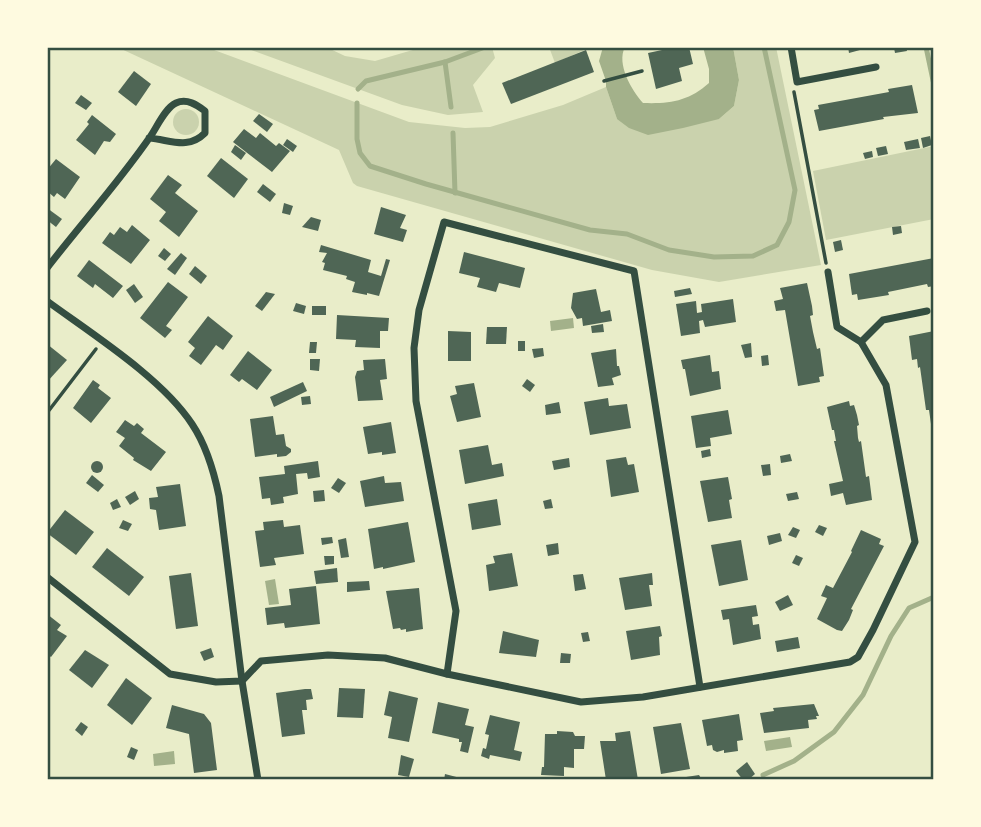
<svg xmlns="http://www.w3.org/2000/svg" width="981" height="827" viewBox="0 0 981 827" font-family="'Nunito Sans',sans-serif">
  <style>
    .green { fill: #cad2ad }
    .water { fill: #a3b18a }
    .lines { fill: none; stroke-linecap: round; stroke-linejoin: round }
    .stream { stroke: #a3b18a; stroke-width: 5 }
    .building { fill: #4f6655 }
    .path { stroke: #344e41; stroke-width: 3.5 }
    .minor { stroke: #344e41; stroke-width: 7 }
    .neatline { fill: none; stroke: #344e41; stroke-width: 2.5 }
  </style>
  <rect width="100%" height="100%" fill="#e9edc9"/>
  <!-- green -->
  <g class="green">
    <polygon points="117,47 206,47 409,122 465,128 490,127 563,105 606,87 617,119 719,119 734,106 739,80 733,47 776,47 821,265 719,282 652,270 357,186 353,183 339,150"/>
    <polygon points="243,47 326,47 345,56 375,61 423,47 492,47 495,58 473,85 483,112 448,115 402,105"/>
    <polygon points="549,47 591,47 555,63"/>
    <circle cx="186" cy="122" r="13"/>
    <polygon points="934,146 934,219 826,240 813,171"/>
  </g>
  <!-- water -->
  <g class="water">
    <path d="M603 47H625C616 64 632 91 643 103 670 104 689 101 709 83V69L703 47H733L739 80 734 106 719 119 683 128 648 135 629 128 617 119 606 87V81L599 61Z"/>
    <polygon points="573,318 574,328 551,331 550,321"/>
    <polygon points="275,579 279,604 269,605 265,581"/>
    <polygon points="790,737 792,747 766,751 764,741"/>
    <polygon points="174,751 175,764 154,766 153,754"/>
  </g>
  <g class="lines">
    <!-- stream -->
    <g class="stream">
      <polyline points="926,47 934,85"/>
      <polyline points="445,62 451,107"/>
      <polyline points="358,89 366,81 445,62 485,47"/>
      <polyline points="357,103 357,139 360,153 370,166 426,184 590,230 627,234 669,250 714,257 753,256 777,245 789,222 795,190 764,47"/>
      <polyline points="453,133 455,193"/>
      <polyline points="763,775 794,761 834,732 863,695 891,636 909,608 934,597"/>
    </g>
  </g>
  <!-- building -->
  <g class="building">
    <polygon points="661,47 689,47 693,64 679,68 682,81 656,89 648,53 662,50"/>
    <polygon points="848,47 860,47 860,50 849,53"/>
    <polygon points="906,47 907,51 895,53 894,48"/>
    <polygon points="586,50 594,72 511,104 502,83"/>
    <polygon points="134,71 151,84 136,106 118,92"/>
    <polygon points="912,85 918,113 883,117 884,119 819,131 814,110 819,109 818,105 889,92 888,89"/>
    <polygon points="81,95 92,103 86,110 75,103"/>
    <polygon points="259,114 273,124 267,132 253,121"/>
    <polygon points="92,115 116,134 110,142 104,141 95,155 76,140 89,124 87,122"/>
    <polygon points="244,129 256,138 260,133 276,146 279,143 290,151 272,172 233,142"/>
    <polygon points="930,136 932,145 923,148 921,138"/>
    <polygon points="287,139 297,146 293,152 283,145"/>
    <polygon points="918,139 920,148 906,150 904,142"/>
    <polygon points="235,145 246,153 241,160 231,152"/>
    <polygon points="886,146 888,154 878,156 876,148"/>
    <polygon points="872,151 873,157 865,159 863,153"/>
    <polygon points="221,158 248,179 234,198 207,176"/>
    <polygon points="56,159 80,177 65,199 57,193 54,197 47,191 47,170"/>
    <polygon points="168,175 182,185 175,193 198,211 179,237 159,221 166,212 150,199"/>
    <polygon points="263,184 276,194 270,202 257,192"/>
    <polygon points="284,203 293,206 290,215 282,213"/>
    <polygon points="381,207 406,215 400,228 407,230 403,242 374,234"/>
    <polygon points="47,208 62,219 56,227 47,220"/>
    <polygon points="311,217 321,220 318,231 302,227"/>
    <polygon points="132,225 150,240 131,264 102,243 110,232 114,235 120,227 127,232"/>
    <polygon points="901,226 902,233 893,235 892,227"/>
    <polygon points="841,240 843,250 835,252 833,242"/>
    <polygon points="321,245 371,260 368,272 381,276 386,259 390,260 379,296 367,293 367,295 352,292 355,282 346,279 347,276 323,270 325,263 322,262 327,253 319,252"/>
    <polygon points="164,248 171,254 165,261 158,256"/>
    <polygon points="464,252 525,268 520,288 499,283 496,292 477,287 480,278 459,273"/>
    <polygon points="181,253 187,258 175,275 167,269"/>
    <polygon points="934,258 934,286 928,287 927,284 888,292 889,295 858,300 857,294 852,295 849,274"/>
    <polygon points="89,260 123,286 113,298 95,284 93,288 77,276"/>
    <polygon points="195,266 207,276 201,284 189,274"/>
    <polygon points="168,282 188,297 166,326 172,330 165,338 140,318"/>
    <polygon points="807,283 812,306 813,315 810,316 813,332 817,349 820,348 824,376 819,377 820,382 798,386 785,310 776,311 774,301 783,299 780,288"/>
    <polygon points="134,284 143,297 135,303 126,290"/>
    <polygon points="690,288 692,294 675,297 674,291"/>
    <polygon points="596,289 601,312 610,310 612,321 583,326 582,318 577,319 571,308 573,293"/>
    <polygon points="266,292 275,294 262,311 255,306"/>
    <polygon points="733,299 736,322 705,327 703,320 699,321 700,333 681,336 676,304 696,301 697,313 702,312 701,304"/>
    <polygon points="296,303 306,306 304,314 293,311"/>
    <rect x="312" y="306" width="14" height="9"/>
    <polygon points="337,315 389,318 388,331 380,331 380,348 355,347 356,340 336,339"/>
    <polygon points="208,316 233,336 223,350 216,345 201,365 189,356 195,348 188,342"/>
    <polygon points="603,324 604,332 592,333 591,326"/>
    <polygon points="487,327 507,327 506,344 486,344"/>
    <polygon points="448,331 471,332 471,361 448,361"/>
    <polygon points="934,331 934,431 932,431 929,410 926,410 920,367 918,368 917,359 912,360 909,336"/>
    <rect x="518" y="341" width="7" height="10"/>
    <polygon points="310,342 317,342 316,353 309,353"/>
    <polygon points="751,343 752,357 745,358 741,345"/>
    <polygon points="47,344 67,360 47,382"/>
    <polygon points="543,348 544,356 534,358 532,349"/>
    <polygon points="616,349 617,366 619,366 621,375 612,378 614,385 598,387 591,353"/>
    <polygon points="248,351 272,370 257,390 242,379 239,382 230,375"/>
    <polygon points="710,355 712,372 719,371 721,389 690,396 685,369 683,369 681,360"/>
    <polygon points="768,355 769,365 762,366 761,356"/>
    <polygon points="310,359 320,359 319,371 310,370"/>
    <polygon points="385,359 387,379 380,380 383,400 358,401 355,377 357,371 364,370 363,360"/>
    <polygon points="527,379 535,385 530,392 522,386"/>
    <polygon points="93,380 100,385 98,388 111,398 91,423 73,408"/>
    <polygon points="303,382 307,391 274,407 270,397"/>
    <polygon points="474,383 481,417 457,422 450,396 457,394 455,386"/>
    <polygon points="310,396 311,404 302,405 301,397"/>
    <polygon points="608,398 609,406 627,404 631,428 590,435 584,402"/>
    <polygon points="849,401 850,406 854,405 857,415 859,425 857,426 858,438 859,442 861,441 866,477 869,476 872,500 846,505 843,493 831,496 829,484 843,481 834,441 836,441 834,430 832,430 827,407"/>
    <polygon points="559,402 561,413 546,415 545,405"/>
    <polygon points="728,410 732,434 710,438 711,446 696,448 691,416"/>
    <polygon points="273,416 276,435 284,434 286,446 291,449 291,452 286,456 277,457 277,454 255,457 250,419"/>
    <polygon points="125,420 134,426 137,423 144,429 141,433 166,452 151,471 133,460 134,458 119,446 125,438 116,432"/>
    <polygon points="391,422 396,453 382,455 382,452 368,454 363,427"/>
    <polygon points="488,445 492,465 502,463 504,476 465,484 459,450"/>
    <polygon points="710,449 711,456 702,458 701,451"/>
    <polygon points="790,454 792,461 781,463 780,456"/>
    <polygon points="626,457 628,465 634,464 639,492 611,497 606,460"/>
    <polygon points="569,458 570,467 554,470 552,461"/>
    <circle cx="97" cy="467" r="6"/>
    <polygon points="318,461 320,477 308,479 307,473 296,474 298,494 283,497 284,503 271,505 270,498 262,499 259,477 285,474 284,466"/>
    <polygon points="770,464 771,475 763,476 761,465"/>
    <polygon points="92,475 104,485 98,492 86,483"/>
    <polygon points="384,476 385,483 401,482 404,501 365,507 360,481"/>
    <polygon points="728,477 732,499 729,500 732,518 708,522 700,481"/>
    <polygon points="338,478 346,483 339,493 331,488"/>
    <polygon points="180,484 186,526 159,530 156,510 150,509 149,498 158,497 156,487"/>
    <polygon points="324,490 325,501 314,502 313,491"/>
    <polygon points="135,491 139,499 130,505 125,497"/>
    <polygon points="797,492 799,499 788,501 786,494"/>
    <polygon points="117,499 121,507 113,510 110,503"/>
    <polygon points="497,499 501,525 472,530 468,504"/>
    <polygon points="551,499 553,508 545,509 543,501"/>
    <polygon points="65,510 94,532 76,555 47,533"/>
    <polygon points="123,520 132,524 128,531 119,528"/>
    <polygon points="283,520 284,527 300,525 304,554 274,558 276,565 260,567 255,531 264,530 263,522"/>
    <polygon points="408,522 415,562 383,569 383,567 374,569 368,529"/>
    <polygon points="819,525 827,528 823,536 815,532"/>
    <polygon points="793,527 800,530 796,538 788,535"/>
    <polygon points="861,530 881,539 879,544 884,546 851,609 853,610 849,620 842,631 837,630 817,619 827,598 821,596 826,585 833,588 852,552 851,551"/>
    <polygon points="780,533 782,541 769,545 767,536"/>
    <polygon points="332,537 333,543 322,545 321,538"/>
    <polygon points="346,538 349,557 341,558 338,540"/>
    <polygon points="741,540 748,580 719,586 711,545"/>
    <polygon points="558,543 559,554 548,556 546,545"/>
    <polygon points="107,548 144,577 129,596 92,567"/>
    <polygon points="512,553 518,586 489,591 486,565 495,563 493,556"/>
    <polygon points="796,555 803,558 799,566 792,563"/>
    <polygon points="324,556 334,556 334,564 325,565"/>
    <polygon points="337,568 338,582 316,584 314,571"/>
    <polygon points="191,573 198,626 176,629 169,576"/>
    <polygon points="652,573 653,585 649,585 652,606 625,610 619,578"/>
    <polygon points="583,574 586,589 575,591 573,575"/>
    <polygon points="369,581 370,590 347,592 347,582"/>
    <polygon points="316,586 320,624 285,628 284,623 267,625 265,608 291,605 289,589"/>
    <polygon points="419,588 423,629 406,632 406,629 401,630 400,628 393,629 386,591"/>
    <polygon points="788,595 793,605 780,611 775,602"/>
    <polygon points="756,605 758,616 752,617 753,625 759,624 761,639 733,645 729,619 723,620 721,610"/>
    <polygon points="47,614 61,625 57,630 67,636 51,657 47,654"/>
    <polygon points="660,626 662,636 659,637 660,655 631,660 626,631"/>
    <polygon points="503,631 539,640 536,657 499,653"/>
    <polygon points="588,632 590,641 583,642 581,633"/>
    <polygon points="798,637 800,648 777,652 775,641"/>
    <polygon points="211,648 214,657 204,661 200,652"/>
    <polygon points="85,650 109,665 92,688 69,670"/>
    <polygon points="561,653 571,654 570,663 560,663"/>
    <polygon points="126,678 152,698 132,725 107,705"/>
    <polygon points="339,688 365,689 363,718 337,717"/>
    <polygon points="305,689 311,689 313,699 306,700 307,710 302,710 305,734 282,737 276,693"/>
    <polygon points="389,691 418,698 409,742 388,738 392,717 384,715"/>
    <polygon points="438,702 469,709 465,725 474,727 468,753 460,751 462,742 459,742 459,739 432,733"/>
    <polygon points="814,704 819,716 816,716 817,719 808,720 809,728 764,733 760,713 774,711 773,708"/>
    <polygon points="172,705 204,714 211,723 217,770 194,773 189,734 166,728"/>
    <polygon points="739,714 743,740 737,741 738,751 724,753 724,750 717,752 713,750 712,745 707,746 702,720"/>
    <polygon points="490,715 520,722 514,750 522,752 520,761 490,755 489,759 481,756 483,748 486,749 489,735 485,734"/>
    <polygon points="81,722 88,727 82,736 75,730"/>
    <polygon points="681,723 690,769 661,774 653,727"/>
    <polygon points="557,731 573,732 575,736 585,736 584,749 574,749 574,768 564,767 564,776 541,775 542,767 544,767 545,734 557,734"/>
    <polygon points="630,731 638,780 606,780 600,741 616,741 615,733"/>
    <polygon points="131,747 138,750 134,760 127,757"/>
    <polygon points="401,755 414,759 409,777 398,775"/>
    <polygon points="747,762 755,774 748,780 743,780 736,771"/>
    <polygon points="445,774 464,779 463,780 444,780"/>
    <polygon points="699,775 702,780 686,780 686,777"/>
  </g>
  <g class="lines">
    <!-- path -->
    <g class="path">
      <polyline points="604,81 642,71"/>
      <polyline points="794,92 826,263"/>
      <polyline points="47,413 96,349"/>
    </g>
    <!-- minor -->
    <g class="minor">
      <polyline points="791,47 797,82 876,67"/>
      <path d="M47 268C81 224 119 182 150 137 157 127 165 108 176 103 187 98 197 105 205 111V133C188 150 171 140 149 138"/>
      <path d="M47 301C92 334 162 378 192 424 206 445 214 472 219 496L242 681 258 780"/>
      <polyline points="861,342 883,320 927,311"/>
      <polyline points="47,577 170,674 216,682 242,681 261,661 328,655 385,658 447,674 581,702 643,697 850,662 858,657 873,630 915,542 886,385 861,342 837,327 828,272"/>
      <polyline points="447,674 456,611 416,401 414,348 419,310 444,222 634,271 700,687"/>
    </g>
  </g>
  <!-- border -->
  <rect width="981" height="827" fill="none" stroke="#fefae0" stroke-width="98"/>
  <rect x="49" y="49" width="883" height="729" class="neatline"/>
</svg>
